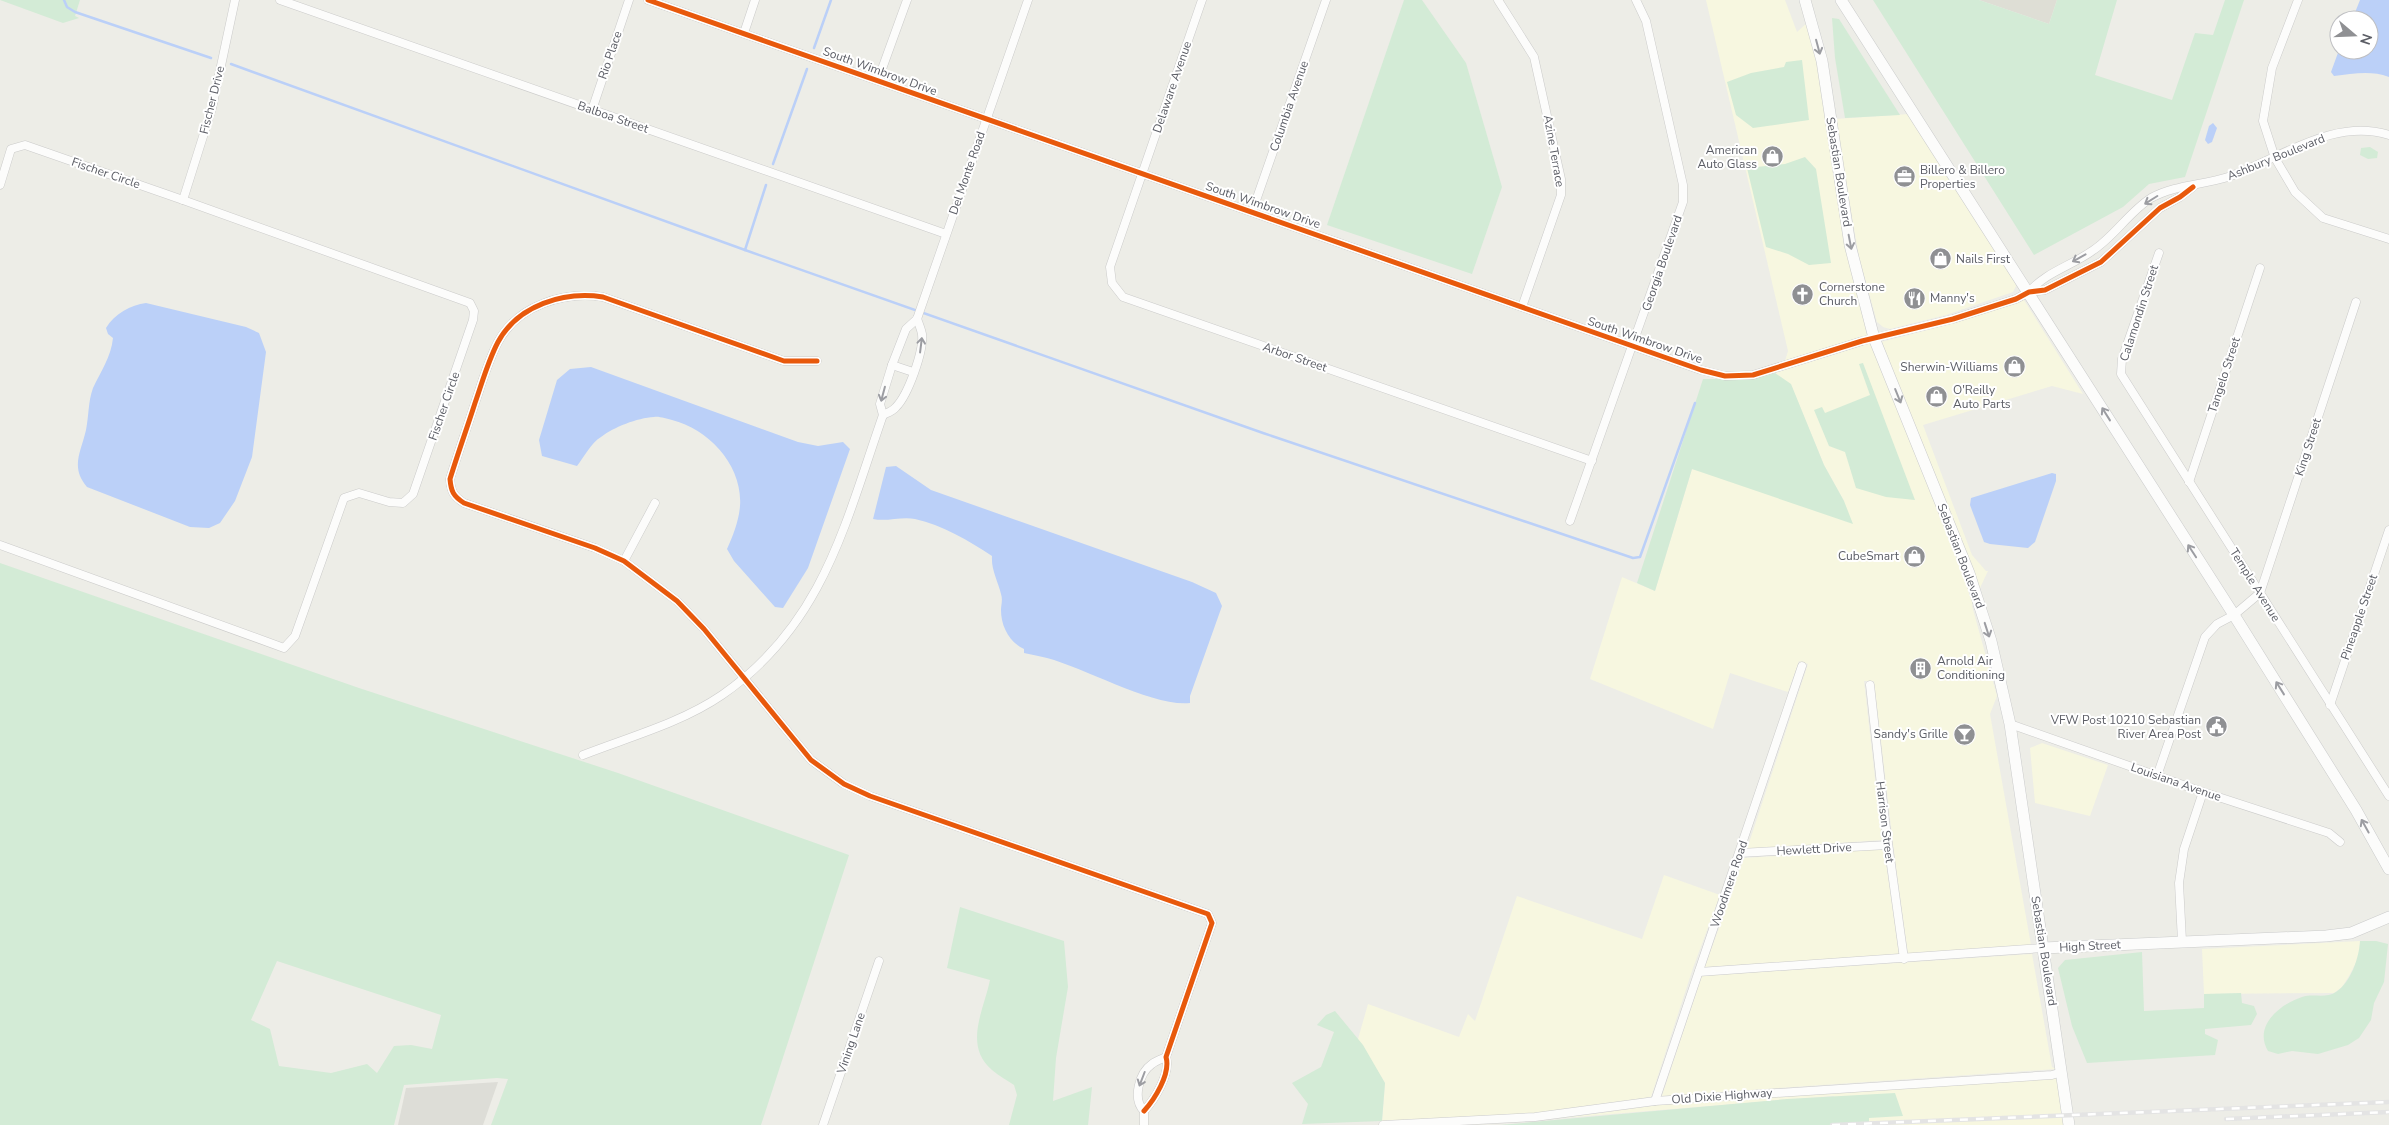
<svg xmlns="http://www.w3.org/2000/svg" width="2389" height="1125" viewBox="0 0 2389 1125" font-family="'Nunito Sans',sans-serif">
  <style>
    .commercial { fill: #f7f7e0 }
    .industrial { fill: #ddddd7 }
    .education { fill: #deded5 }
    .green { fill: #d3ebd6; fill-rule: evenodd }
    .water { fill: #bbd0f8 }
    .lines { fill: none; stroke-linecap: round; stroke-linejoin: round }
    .stream { stroke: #bbd0f8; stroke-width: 2.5 }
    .street-casing { stroke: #cbcbca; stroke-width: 9 }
    .secondary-casing { stroke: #cacbcb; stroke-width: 12 }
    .street { stroke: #fcfcfb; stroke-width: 8 }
    .secondary { stroke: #fcfcfb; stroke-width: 11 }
    .rail-casing { stroke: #e4e4e4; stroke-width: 4.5 }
    .rail { stroke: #fff; stroke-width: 2.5; stroke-dasharray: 8; stroke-linecap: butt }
    .cycleway-casing { stroke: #fff; stroke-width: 8 }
    .cycleway { stroke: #e8590c; stroke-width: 5 }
    .oneway { stroke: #9c9da2 }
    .labels { text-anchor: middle; stroke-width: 4; stroke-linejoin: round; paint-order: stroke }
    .street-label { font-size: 12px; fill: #5c5e66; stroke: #fff }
    .poi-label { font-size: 12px; fill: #5c5e66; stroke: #fff; text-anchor: start }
  </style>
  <rect width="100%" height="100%" fill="#edede7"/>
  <!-- commercial -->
  <g class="commercial">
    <polygon points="1706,0 1785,0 1797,32 1807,23 1817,61 1869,335 1785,361 1788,351"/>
    <polygon points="1909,114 2014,278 2016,286 2013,292 1946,315 1890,329 1883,327 1877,322 1859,257 1835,119"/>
    <polygon points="2024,300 2083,394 2052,386 1923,425 1972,555 1986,571 1988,571 1979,590 1881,342 1955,323"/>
    <polygon points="1871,343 1964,574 1973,603 1972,606 1997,696 1990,714 2031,945 1908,954 1893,844 1874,681 1864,681 1882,840 1747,849 1808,664 1799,661 1788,692 1730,673 1713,729 1590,679 1622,577 1655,591 1692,469 1844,501 1824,465 1791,385 1775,373"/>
    <polygon points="2042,743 2108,765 2090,816 2035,803 2030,748"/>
    <polygon points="1884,849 1899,955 1705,967 1744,858"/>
    <polygon points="1664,875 1720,895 1693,968 1651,1097 1534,1113 1382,1121 1385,1083 1358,1039 1368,1004 1459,1037 1468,1014 1475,1021 1517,896 1642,939"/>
    <polygon points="2360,941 2359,957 2349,976 2342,987 2334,993 2204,994 2202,949"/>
    <polygon points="2032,954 2052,1067 2056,1069 1662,1096 1702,976"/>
    <polygon points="2058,1078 2064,1125 1869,1125 1869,1118 1833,1096 1563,1118 1659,1105"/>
  </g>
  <!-- industrial -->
  <polygon class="industrial" points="498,1082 483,1125 398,1125 406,1088"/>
  <!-- education -->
  <polygon class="education" points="1979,0 2057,0 2049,24"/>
  <!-- green -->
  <g class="green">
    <polygon points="0,0 80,0 75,16 79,18 63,23"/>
    <polygon points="1404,0 1422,0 1466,63 1502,187 1472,274 1327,225"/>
    <polygon points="1873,0 1979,0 2049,24 2057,0 2117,0 2095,75 2172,100 2195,33 2213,35 2225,0 2244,0 2185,177 2149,184 2123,207 2034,255"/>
    <polygon points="1832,18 1839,19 1900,115 1845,118 1835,58"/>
    <polygon points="1802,60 1809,120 1753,128 1736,115 1727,82 1751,73 1784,67 1786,62"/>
    <polygon points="2370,147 2378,152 2377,158 2368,159 2360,155 2361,148"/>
    <polygon points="1805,157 1816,169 1831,263 1809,265 1788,254 1766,247 1747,168 1785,164"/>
    <polygon points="1863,363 1915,500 1886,497 1856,488 1845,452 1829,446 1814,410 1822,407 1825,413 1870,395 1859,364"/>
    <polygon points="1775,373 1791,384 1824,465 1844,501 1853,524 1692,469 1655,591 1637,583 1703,379 1754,379"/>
    <path d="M0 563 359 688 618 773 849 855 761 1125H491L508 1079 497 1078 404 1085 394 1125H0ZM277 961 441 1015 432 1049 411 1045 394 1046 377 1073 367 1064 331 1073 279 1066 270 1029 251 1020Z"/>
    <path d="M960 907 1064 941 1068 987 1056 1058 1053 1101 1092 1087 1088 1125H1009L1017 1095 1014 1085C1007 1080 999 1076 992 1070 963 1045 984 1010 990 980L947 968Z"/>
    <path d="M2360 941H2376L2388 944 2384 982 2374 1003 2371 1020 2359 1038 2348 1045 2318 1054 2292 1051 2278 1054 2268 1051C2253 1026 2280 1004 2302 997 2313 993 2325 999 2336 992 2351 982 2359 958 2360 941Z"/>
    <polygon points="2142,952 2144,1011 2204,1008 2204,994 2241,993 2242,1003 2254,1006 2257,1014 2251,1025 2205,1029 2205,1034 2218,1040 2215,1055 2087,1063 2072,1026 2058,968 2065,960"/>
    <polygon points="1335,1011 1363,1045 1385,1083 1382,1121 1302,1124 1308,1104 1292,1083 1321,1067 1334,1032 1317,1025 1326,1015"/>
    <polygon points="1895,1093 1903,1116 1869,1118 1869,1125 1500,1125 1787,1099"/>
  </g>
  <!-- water -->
  <g class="water">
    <path d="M2360 0H2389V77C2370 70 2353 74 2334 76L2331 72 2339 50H2369V20H2352Z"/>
    <polygon points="2213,123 2217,128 2212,142 2208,144 2205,140 2209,126"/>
    <path d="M146 303 246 327 259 333 266 352 252 457 235 501 220 523 209 528 190 527 87 487C70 467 81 452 86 430 89 415 88 402 93 388 101 371 111 357 113 338L108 334 106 328C114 314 131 305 146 303Z"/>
    <path d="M591 367 798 442 818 446 843 442 850 449 808 568 783 608 775 607 734 561 727 549C733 536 739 520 740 506 743 466 709 429 672 420 667 419 659 416 654 417 637 418 614 427 601 437 591 443 584 457 577 466L542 456 539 440 557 380 570 369Z"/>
    <path d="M896 466 931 490 1192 582 1216 593 1222 606 1190 696V703C1153 707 1085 668 1047 658 1040 656 1032 655 1024 653V649C1009 642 1001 626 1001 610 1001 605 1003 600 1001 594 998 581 991 570 992 556 969 541 943 525 915 519 902 516 887 522 873 519L886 467Z"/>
    <polygon points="2052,473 2056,474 2056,481 2035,542 2028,548 1990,544 1984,542 1970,505 1971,498"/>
  </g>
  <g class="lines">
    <!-- stream -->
    <g class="stream">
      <polyline points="64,0 67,7 75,12 211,58"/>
      <polyline points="814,48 831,0"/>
      <polyline points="231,64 745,250 1263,433 1633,558 1640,557 1695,403"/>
      <polyline points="773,164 807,69"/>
      <polyline points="745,250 766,185"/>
    </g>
    <defs>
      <g id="street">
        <polyline points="280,0 946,234"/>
        <polyline points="648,0 1701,370 1725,376 1753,375 1862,341 1953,319 2016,299 2029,292 2045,290 2101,262 2160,208 2180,197 2193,187"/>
        <polyline points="1202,0 1110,267 1112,283 1123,297 1592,461"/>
        <polyline points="1498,0 1534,57 1561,179 1561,195 1522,307"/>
        <polyline points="2298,0 2272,68 2263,121 2275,158 2295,192 2323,218 2389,239"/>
        <polyline points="744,33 755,0"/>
        <polyline points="878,80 907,0"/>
        <polyline points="592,110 629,0"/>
        <polyline points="0,185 11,149 25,145 183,200 470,303 474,311 473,320 413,494 403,503 389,502 359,493 344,498 295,636 284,648 0,545"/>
        <polyline points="183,200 212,108 235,0"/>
        <polyline points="1252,212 1326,0"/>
        <polyline points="2159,253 2122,359 2121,374 2389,796"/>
        <path d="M2029 292C2046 272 2071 266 2092 251 2114 237 2129 212 2151 198 2174 185 2203 185 2228 177 2278 160 2333 117 2389 135"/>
        <polyline points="917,319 1028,0"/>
        <path d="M817 361H784L603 297C564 291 518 305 498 342 488 361 482 383 475 403 467 428 458 453 450 479 451 491 453 496 464 503L595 548 624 561 677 601 704 629 811 760 844 784 870 796 1208 914 1212 923 1166 1057C1171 1074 1154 1100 1144 1111"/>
        <polyline points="892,365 913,372"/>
        <path d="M883 415C887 413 893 411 896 407 908 395 924 351 922 334 921 329 919 324 917 319"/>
        <polyline points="2189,482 2260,268"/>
        <polyline points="1570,521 1683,202 1683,185 1646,21 1636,0"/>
        <polyline points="624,561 655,503"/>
        <polyline points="1870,685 1885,821 1904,959"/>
        <polyline points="2330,705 2389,530"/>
        <polyline points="2010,724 2203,792 2329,833 2340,842"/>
        <path d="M583 755C629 737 681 723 722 695 823 625 845 524 883 415L880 404 892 365 906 329 917 319"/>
        <polyline points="2157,776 2205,637 2217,624 2234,615 2260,593 2356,302"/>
        <polyline points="1740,853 1888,845"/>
        <polyline points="2182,941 2179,883 2184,849 2203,792"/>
        <polyline points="1699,972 2043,948"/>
        <polyline points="1655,1101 1802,666"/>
        <polyline points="823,1125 879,961"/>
        <path d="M1144 1125V1111C1132 1099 1139 1073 1152 1064 1156 1061 1162 1059 1166 1057"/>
        <polyline points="1383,1125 1535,1117 1655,1101 2052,1075 2062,1072"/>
      </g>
      <g id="secondary">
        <polyline points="1805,0 1822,61 1850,245 1874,338 1969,573 1991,641 2010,724 2069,1125"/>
        <polyline points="1841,0 2234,615 2356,810 2389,869"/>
        <polyline points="2043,948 2326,936 2351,933 2389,917"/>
      </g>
    </defs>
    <!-- street casing -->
    <use href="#street" class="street-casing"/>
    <!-- secondary casing -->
    <use href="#secondary" class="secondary-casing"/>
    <!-- street -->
    <use href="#street" class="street"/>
    <!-- secondary -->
    <use href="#secondary" class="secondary"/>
    <defs>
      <g id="rail">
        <polyline points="2226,1119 2389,1112"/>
        <polyline points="1832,1125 2389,1102"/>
      </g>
    </defs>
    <!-- rail casing -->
    <use href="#rail" class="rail-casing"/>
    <!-- rail -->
    <use href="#rail" class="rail"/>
    <defs>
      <g id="cycleway">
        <polyline points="648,0 1701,370 1725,376 1753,375 1862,341 1953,319 2016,299 2029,292 2045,290 2101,262 2160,208 2180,197 2193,187"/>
        <path d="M817 361H784L603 297C564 291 518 305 498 342 488 361 482 383 475 403 467 428 458 453 450 479 451 491 453 496 464 503L595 548 624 561 677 601 704 629 811 760 844 784 870 796 1208 914 1212 923 1166 1057C1171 1074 1154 1100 1144 1111"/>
      </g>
    </defs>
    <!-- cycleway casing -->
    <use href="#cycleway" class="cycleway-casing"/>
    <!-- cycleway -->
    <use href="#cycleway" class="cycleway"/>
  </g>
  <!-- one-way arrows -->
  <defs><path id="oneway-shaft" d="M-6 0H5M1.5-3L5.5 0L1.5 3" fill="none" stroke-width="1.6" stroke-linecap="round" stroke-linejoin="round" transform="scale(1.25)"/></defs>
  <g class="oneway">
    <use href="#oneway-shaft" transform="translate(1818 47) rotate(75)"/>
    <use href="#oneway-shaft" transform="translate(2151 200) rotate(148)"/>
    <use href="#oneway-shaft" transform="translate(1850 242) rotate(79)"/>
    <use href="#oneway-shaft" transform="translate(2079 258) rotate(151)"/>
    <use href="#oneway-shaft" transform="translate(921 345) rotate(-83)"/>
    <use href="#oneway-shaft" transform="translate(883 394) rotate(105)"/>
    <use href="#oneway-shaft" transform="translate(1898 396) rotate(68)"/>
    <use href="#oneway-shaft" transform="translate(2106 414) rotate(-122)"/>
    <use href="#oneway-shaft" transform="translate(2192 551) rotate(-123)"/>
    <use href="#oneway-shaft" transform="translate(1987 630) rotate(72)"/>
    <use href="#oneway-shaft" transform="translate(2280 688) rotate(-122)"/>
    <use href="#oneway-shaft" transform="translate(2365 826) rotate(-119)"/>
    <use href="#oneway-shaft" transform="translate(1142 1079) rotate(111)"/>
  </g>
  <!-- icons -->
  <defs>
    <symbol id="shop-disc" viewBox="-11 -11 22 22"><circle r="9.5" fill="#8f9093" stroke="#fff"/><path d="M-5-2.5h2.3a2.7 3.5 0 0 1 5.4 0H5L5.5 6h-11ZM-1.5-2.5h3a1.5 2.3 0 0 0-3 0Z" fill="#fff"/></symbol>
    <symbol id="office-disc" viewBox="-11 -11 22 22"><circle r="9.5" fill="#8f9093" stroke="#fff"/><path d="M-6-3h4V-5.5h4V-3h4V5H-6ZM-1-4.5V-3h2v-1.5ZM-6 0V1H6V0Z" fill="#fff"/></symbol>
    <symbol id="church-disc" viewBox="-11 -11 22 22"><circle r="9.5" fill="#8f9093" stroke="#fff"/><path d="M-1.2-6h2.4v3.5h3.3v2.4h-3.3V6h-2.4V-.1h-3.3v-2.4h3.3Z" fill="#fff"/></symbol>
    <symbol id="restaurant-disc" viewBox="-11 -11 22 22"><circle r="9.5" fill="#8f9093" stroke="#fff"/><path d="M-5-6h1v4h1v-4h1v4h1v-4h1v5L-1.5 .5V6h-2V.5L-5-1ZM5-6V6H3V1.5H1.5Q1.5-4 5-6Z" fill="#fff"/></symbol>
    <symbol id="building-disc" viewBox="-11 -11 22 22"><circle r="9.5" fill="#8f9093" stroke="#fff"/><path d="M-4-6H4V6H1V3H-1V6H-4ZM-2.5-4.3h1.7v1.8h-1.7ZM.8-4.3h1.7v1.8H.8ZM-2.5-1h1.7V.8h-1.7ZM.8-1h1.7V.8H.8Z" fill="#fff"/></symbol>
    <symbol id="civic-disc" viewBox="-11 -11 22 22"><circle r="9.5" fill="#8f9093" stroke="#fff"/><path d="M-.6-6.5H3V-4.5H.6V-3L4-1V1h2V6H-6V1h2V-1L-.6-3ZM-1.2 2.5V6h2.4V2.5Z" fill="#fff"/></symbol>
    <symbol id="bar-disc" viewBox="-11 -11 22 22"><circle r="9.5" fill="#8f9093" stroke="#fff"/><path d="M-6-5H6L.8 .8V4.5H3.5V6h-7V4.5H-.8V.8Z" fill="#fff"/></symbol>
  </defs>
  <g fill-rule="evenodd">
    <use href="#shop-disc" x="1760" y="144" width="25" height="25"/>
    <use href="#office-disc" x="1892" y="164" width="25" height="25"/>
    <use href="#shop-disc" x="1928" y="246" width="25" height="25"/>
    <use href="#church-disc" x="1790" y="282" width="25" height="25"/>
    <use href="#restaurant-disc" x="1902" y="286" width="25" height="25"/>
    <use href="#shop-disc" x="2002" y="354" width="25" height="25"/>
    <use href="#shop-disc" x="1924" y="384" width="25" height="25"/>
    <use href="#shop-disc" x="1902" y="544" width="25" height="25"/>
    <use href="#building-disc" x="1908" y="656" width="25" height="25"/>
    <use href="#civic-disc" x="2204" y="714" width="25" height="25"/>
    <use href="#bar-disc" x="1952" y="722" width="25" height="25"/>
  </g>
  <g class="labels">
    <!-- street labels -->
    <g class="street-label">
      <text transform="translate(610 55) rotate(-71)" y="4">Rio Place</text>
      <text transform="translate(880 71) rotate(20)" y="4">South Wimbrow Drive</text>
      <text transform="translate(1172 87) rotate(-71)" y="4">Delaware Avenue</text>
      <text transform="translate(212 100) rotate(-76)" y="4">Fischer Drive</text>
      <text transform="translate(1289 106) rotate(-71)" y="4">Columbia Avenue</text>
      <text transform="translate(613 117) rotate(19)" y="4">Balboa Street</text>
      <text transform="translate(1554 151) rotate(80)" y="4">Azine Terrace</text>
      <text transform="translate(2276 157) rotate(-22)" y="4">Ashbury Boulevard</text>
      <text transform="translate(1839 172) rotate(81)" y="4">Sebastian Boulevard</text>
      <text transform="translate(106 173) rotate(19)" y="4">Fischer Circle</text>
      <text transform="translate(967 173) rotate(-71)" y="4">Del Monte Road</text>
      <text transform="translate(1263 205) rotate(19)" y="4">South Wimbrow Drive</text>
      <text transform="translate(1662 263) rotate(-71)" y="4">Georgia Boulevard</text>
      <text transform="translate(2139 313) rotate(-72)" y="4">Calamondin Street</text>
      <text transform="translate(1645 340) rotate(19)" y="4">South Wimbrow Drive</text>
      <text transform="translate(1295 357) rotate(19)" y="4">Arbor Street</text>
      <text transform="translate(2224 375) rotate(-72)" y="4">Tangelo Street</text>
      <text transform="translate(444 406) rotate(-71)" y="4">Fischer Circle</text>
      <text transform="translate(2308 447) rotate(-72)" y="4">King Street</text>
      <text transform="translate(1961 556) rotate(69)" y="4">Sebastian Boulevard</text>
      <text transform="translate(2255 585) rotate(58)" y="4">Temple Avenue</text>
      <text transform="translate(2359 617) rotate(-71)" y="4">Pineapple Street</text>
      <text transform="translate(2176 782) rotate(19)" y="4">Louisiana Avenue</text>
      <text transform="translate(1885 822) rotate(83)" y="4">Harrison Street</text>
      <text transform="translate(1814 849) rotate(-3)" y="4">Hewlett Drive</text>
      <text transform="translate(1729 884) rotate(-71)" y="4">Woodmere Road</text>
      <text transform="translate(2090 946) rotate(-3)" y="4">High Street</text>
      <text transform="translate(2044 951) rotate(81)" y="4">Sebastian Boulevard</text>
      <text transform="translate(851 1043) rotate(-71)" y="4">Vining Lane</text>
      <text transform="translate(1722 1096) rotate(-4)" y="4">Old Dixie Highway</text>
    </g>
    <!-- poi labels -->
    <g class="poi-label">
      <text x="1757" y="154" text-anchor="end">American<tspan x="1757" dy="14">Auto Glass</tspan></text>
      <text x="1920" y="174">Billero &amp; Billero<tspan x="1920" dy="14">Properties</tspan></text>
      <text x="1956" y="263">Nails First</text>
      <text x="1819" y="291">Cornerstone<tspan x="1819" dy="14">Church</tspan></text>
      <text x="1930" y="302">Manny's</text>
      <text x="1998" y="371" text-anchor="end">Sherwin-Williams</text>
      <text x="1953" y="394">O'Reilly<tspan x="1953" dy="14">Auto Parts</tspan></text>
      <text x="1899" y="560" text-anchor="end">CubeSmart</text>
      <text x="1937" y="665">Arnold Air<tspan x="1937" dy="14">Conditioning</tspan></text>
      <text x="2201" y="724" text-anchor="end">VFW Post 10210 Sebastian<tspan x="2201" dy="14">River Area Post</tspan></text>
      <text x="1948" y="738" text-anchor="end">Sandy's Grille</text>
    </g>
  </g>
  <!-- north arrow -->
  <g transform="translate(2354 35) rotate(109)"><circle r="24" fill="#ffffff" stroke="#bebfc2"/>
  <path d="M0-4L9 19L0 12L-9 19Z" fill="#8f9093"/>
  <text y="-8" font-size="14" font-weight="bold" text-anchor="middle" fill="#5c5e66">N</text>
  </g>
</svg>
